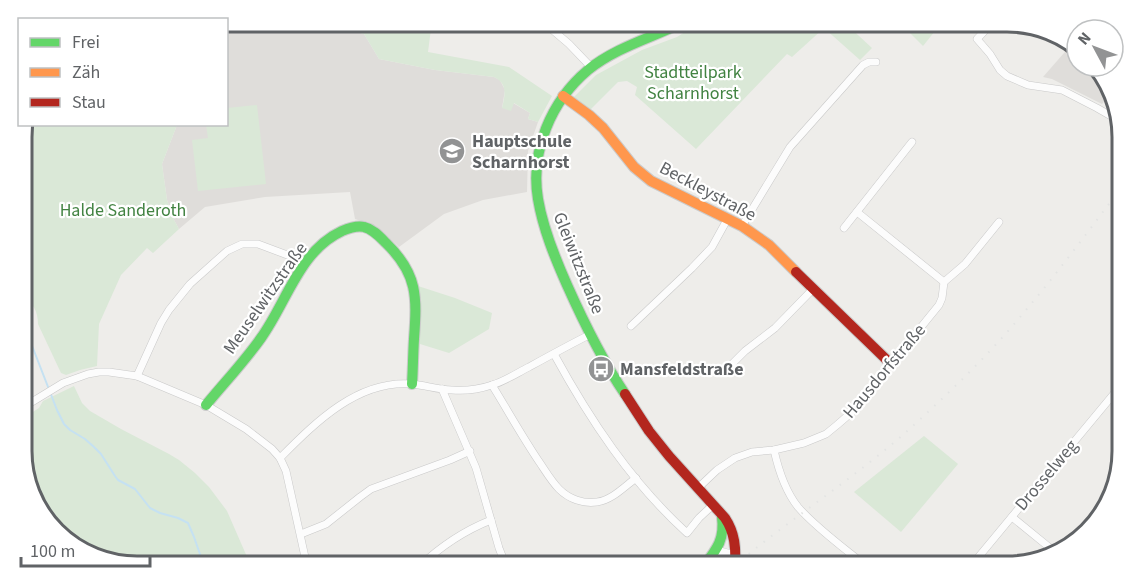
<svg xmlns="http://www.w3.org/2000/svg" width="1143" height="587" viewBox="0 0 1143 587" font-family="'Source Sans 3',sans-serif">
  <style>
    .education { fill: #dfddda }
    .green { fill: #dae8d7 }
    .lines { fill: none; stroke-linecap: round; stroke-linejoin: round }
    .stream { stroke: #c5e1f2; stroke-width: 2 }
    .street-casing { stroke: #c9c9c9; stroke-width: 8 }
    .fast-casing { stroke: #cbcbcb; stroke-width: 12 }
    .slow-casing { stroke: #cbcbcb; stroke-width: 12 }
    .jam-casing { stroke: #cbcbcb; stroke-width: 12 }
    .street { stroke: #fcfcfc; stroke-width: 7 }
    .fast { stroke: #63d668; stroke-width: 10 }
    .slow { stroke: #ff974d; stroke-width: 10 }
    .jam { stroke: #b3261e; stroke-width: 10 }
    .rail { stroke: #e3e4e3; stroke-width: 2; stroke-dasharray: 1.5 8; stroke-linecap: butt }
    .labels { text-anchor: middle; stroke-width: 4.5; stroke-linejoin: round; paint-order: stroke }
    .park-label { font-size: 18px; fill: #428342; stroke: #fff }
    .poi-label { font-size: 18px; font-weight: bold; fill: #606366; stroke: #fff; text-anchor: start }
    .street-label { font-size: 18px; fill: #606366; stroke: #fff }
    .rim { fill: none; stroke: #606366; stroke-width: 3 }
  </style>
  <rect width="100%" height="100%" fill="#eeedea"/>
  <!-- education -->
  <g class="education">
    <polygon points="227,21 319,21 364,34 379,59 435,70 494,77 500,80 505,90 502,108 513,103 530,113 528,119 538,122 528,151 527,192 483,200 444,214 399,247 376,226 355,219 350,192 265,197 205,207 179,229 174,220 167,200 162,164 177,125 226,124"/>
    <polygon points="1071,45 1077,50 1077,66 1096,66 1102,72 1111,94 1102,104 1052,79 1043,77"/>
  </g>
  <!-- green -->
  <g class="green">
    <path d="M319 21H432L428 52 509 67 552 96 538 122 528 119 530 113 514 103 511 111 502 108C505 95 508 84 494 77L435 70 379 59 364 34Z"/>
    <polygon points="702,21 735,21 738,25 743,21 846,21 845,23 872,48 860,60 824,28 792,57 787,54 696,149 635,95 637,87 627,81 618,82 589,111 574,97 596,75 642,50 677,37"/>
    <polygon points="898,21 943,21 923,46"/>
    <polygon points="257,105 266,184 198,191 192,140 208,138 206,125 226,124 227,108"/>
    <path d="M22 125H177L162 164 167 200 174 220 179 229 153 253 147 248 121 275 99 324 97 366 80 370 66 375 61 373 38 324C38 311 33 303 22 296Z"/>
    <polygon points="418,286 455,298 492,313 489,329 449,353 420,344"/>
    <polygon points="74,386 82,403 90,411 121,429 169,454 179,460 195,473 209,487 227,511 251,566 136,566 85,554 60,532 25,473 22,466 22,419 39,408 43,401"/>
    <polygon points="924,436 958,464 901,532 854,492"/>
  </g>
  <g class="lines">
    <!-- stream -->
    <polyline class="stream" points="22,320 57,410 64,424 70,430 85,439 94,447 101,454 115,476 118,480 135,489 150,508 160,513 178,518 188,523 194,537 201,557 207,566"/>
    <defs>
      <g id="street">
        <polyline points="542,21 569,44 591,67"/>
        <polyline points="994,21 977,39 990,54 1000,70 1007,76 1028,85 1062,90 1097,108 1111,116 1121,125"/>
        <polyline points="857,212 944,282"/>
        <polyline points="742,226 790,147 863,65 869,62 876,62"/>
        <polyline points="844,228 912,142"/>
        <polyline points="631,326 692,268 712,247 728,218"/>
        <path d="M554 354C590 420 631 482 687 533L699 518 714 504"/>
        <polyline points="732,364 745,351 775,328 813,289"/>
        <polyline points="137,376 161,323 169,310 190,284 227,251 242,244 258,244 306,262"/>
        <path d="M492 385C508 411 523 438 540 463 546 472 552 482 559 489 569 499 583 504 597 502 612 500 624 487 636 478"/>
        <polyline points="442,389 476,468 499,548 506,566"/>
        <polyline points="22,408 63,383 88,374 99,372 109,372 137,376 206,405 246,429 272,449 280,458 286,471 307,566"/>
        <path d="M774 450C778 468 786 492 798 507 816 528 844 548 866 566"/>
        <path d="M280 458C315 423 357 380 411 384 425 385 438 390 452 390 464 391 480 389 492 385 505 381 517 373 529 367 549 356 569 345 589 335"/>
        <polyline points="698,488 717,470 735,458 752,452 774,450 804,443 826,434 837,425 852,412 939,305 942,298 944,282 965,264 999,222"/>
        <polyline points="1012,517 1055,552"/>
        <polyline points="301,534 326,524 360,497 371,489 450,460 470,451"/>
        <polyline points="715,553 720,551 735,555"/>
        <path d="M420 566C440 547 466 530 491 520"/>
        <polyline points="971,566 1122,384"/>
      </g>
      <g id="fast">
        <path d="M625 394C602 360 584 323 567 285 555 258 543 229 538 199 530 151 551 101 588 70 616 47 654 37 686 21"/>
        <path d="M206 405C224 383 244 362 261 338 287 302 299 251 342 231 349 228 357 225 364 227 373 229 380 237 386 243 418 274 417 297 414 339 413 354 413 369 412 384"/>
        <path d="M704 566C717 549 725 539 722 517"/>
      </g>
      <polyline id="slow" points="563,96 589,115 603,128 634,167 651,181 742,226 769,245 796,272"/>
      <g id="jam">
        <polyline points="796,272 891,364"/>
        <path d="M625 394 649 431 669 456 725 518C735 533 736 548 735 566"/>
      </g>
    </defs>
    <!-- street casing -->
    <use href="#street" class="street-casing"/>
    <!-- fast casing -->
    <use href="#fast" class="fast-casing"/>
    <!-- slow casing -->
    <use href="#slow" class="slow-casing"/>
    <!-- jam casing -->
    <use href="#jam" class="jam-casing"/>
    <!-- street -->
    <use href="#street" class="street"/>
    <!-- fast -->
    <use href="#fast" class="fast"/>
    <!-- slow -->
    <use href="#slow" class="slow"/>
    <!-- jam -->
    <use href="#jam" class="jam"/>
    <!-- rail -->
    <path class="rail" d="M734 566C789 520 850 481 904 434 947 395 989 355 1026 310 1059 271 1090 229 1121 188"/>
  </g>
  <!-- icons -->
  <defs>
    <symbol id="school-disc" viewBox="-11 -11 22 22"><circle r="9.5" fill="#929394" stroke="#fff"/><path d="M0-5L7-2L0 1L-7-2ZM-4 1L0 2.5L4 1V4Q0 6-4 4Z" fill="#fff"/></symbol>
    <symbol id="bus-disc" viewBox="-11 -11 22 22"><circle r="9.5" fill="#929394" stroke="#fff"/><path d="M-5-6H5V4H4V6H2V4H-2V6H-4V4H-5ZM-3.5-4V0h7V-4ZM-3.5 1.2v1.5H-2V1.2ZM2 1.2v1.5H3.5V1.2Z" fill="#fff"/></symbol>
  </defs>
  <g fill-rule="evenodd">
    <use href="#school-disc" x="437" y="136" width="30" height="30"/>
    <use href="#bus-disc" x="586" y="354" width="30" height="30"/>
  </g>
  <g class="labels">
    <!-- park labels -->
    <g class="park-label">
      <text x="693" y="78">Stadtteilpark<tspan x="693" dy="21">Scharnhorst</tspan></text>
      <text x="123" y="216">Halde Sanderoth</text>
    </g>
    <!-- poi labels -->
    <g class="poi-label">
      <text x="472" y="147">Hauptschule<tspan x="472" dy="21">Scharnhorst</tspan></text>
      <text x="620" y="375">Mansfeldstraße</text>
    </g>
    <!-- street labels -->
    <g class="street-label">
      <text transform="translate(708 191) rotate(28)" y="6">Beckleystraße</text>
      <text transform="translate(579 263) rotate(68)" y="6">Gleiwitzstraße</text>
      <text transform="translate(265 298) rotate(-55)" y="6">Meuselwitzstraße</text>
      <text transform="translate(884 371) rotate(-50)" y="6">Hausdorfstraße</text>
      <text transform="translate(1046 475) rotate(-50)" y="6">Drosselweg</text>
    </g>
  </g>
  <!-- crop -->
  <path d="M0 0H1143V587H0ZM137 32H1007A105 105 0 0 1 1112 137V451A105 105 0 0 1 1007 556H137A105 105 0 0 1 32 451V137A105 105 0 0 1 137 32Z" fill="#fff" fill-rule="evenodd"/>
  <path class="rim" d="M137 32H1007A105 105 0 0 1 1112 137V451A105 105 0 0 1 1007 556H137A105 105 0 0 1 32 451V137A105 105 0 0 1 137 32Z"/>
  <!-- legend -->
  <rect x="18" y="18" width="210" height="108" fill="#ffffff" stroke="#bfc1c2" stroke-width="1.5"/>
  <rect x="30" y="38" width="30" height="9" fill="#63d668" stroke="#bfc1c2" stroke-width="1.5"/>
  <text x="72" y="48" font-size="18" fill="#606366">Frei</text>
  <rect x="30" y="68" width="30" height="9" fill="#ff974d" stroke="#bfc1c2" stroke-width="1.5"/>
  <text x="72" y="78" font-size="18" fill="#606366">Zäh</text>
  <rect x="30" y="98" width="30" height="9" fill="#b3261e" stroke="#bfc1c2" stroke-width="1.5"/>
  <text x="72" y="108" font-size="18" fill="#606366">Stau</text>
  <!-- north arrow -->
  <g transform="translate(1095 48) rotate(311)"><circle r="28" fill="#ffffff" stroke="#bfc1c2" stroke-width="1.5"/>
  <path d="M0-4.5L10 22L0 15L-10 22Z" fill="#929394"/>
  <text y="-9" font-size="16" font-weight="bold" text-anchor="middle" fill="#606366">N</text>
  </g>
  <!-- scale -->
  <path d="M21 557v9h129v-9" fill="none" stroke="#606366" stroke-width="3"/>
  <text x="30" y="557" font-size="18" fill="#606366" stroke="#ffffff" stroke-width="4.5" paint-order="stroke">100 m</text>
</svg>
